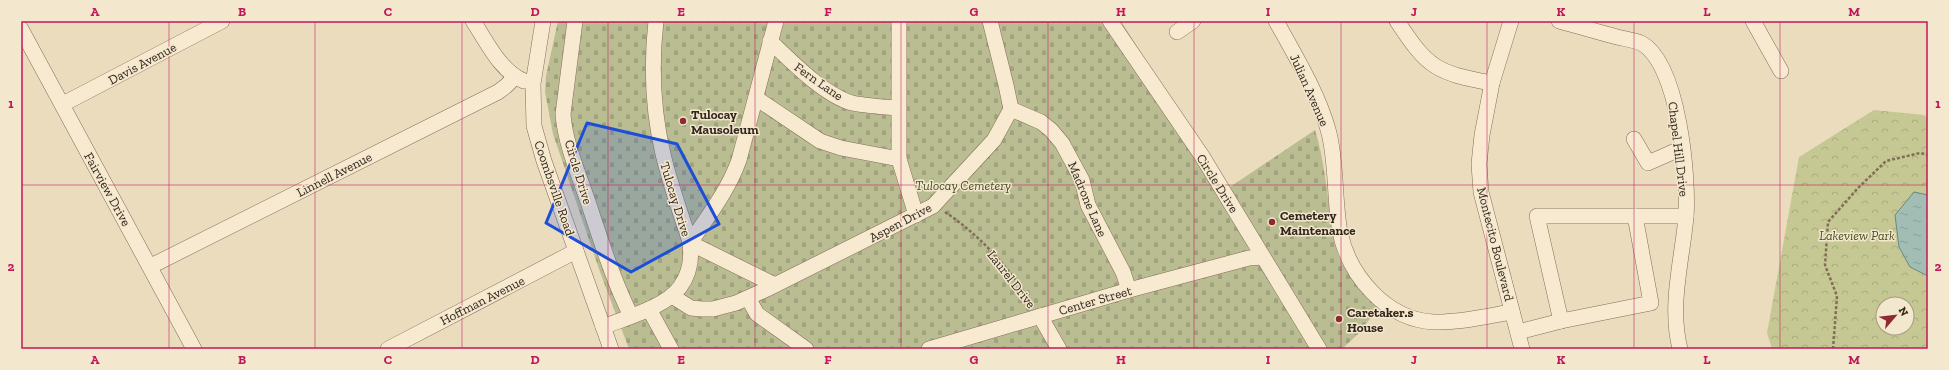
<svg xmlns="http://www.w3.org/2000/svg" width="1949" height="370" viewBox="0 0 1949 370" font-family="'Zilla Slab',serif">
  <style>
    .forest { fill: url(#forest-crowns); fill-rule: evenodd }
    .cemetery { fill: url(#cemetery-stones) }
    .water { fill: url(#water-ripples); stroke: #698a80 }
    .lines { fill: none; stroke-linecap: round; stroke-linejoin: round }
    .minor-casing { stroke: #836d58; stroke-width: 16 }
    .path { stroke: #836d58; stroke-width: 2.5; stroke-dasharray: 3 2; stroke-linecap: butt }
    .minor { stroke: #f7ead0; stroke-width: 15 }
    .marked { fill: #1d4ed8; fill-opacity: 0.2; stroke: #1d4ed8; stroke-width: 3; stroke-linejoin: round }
    .grid { fill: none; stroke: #c2185b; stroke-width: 1; stroke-opacity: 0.55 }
    .poi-dot { fill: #8f2a30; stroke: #f3e7cd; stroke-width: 1.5 }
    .labels { text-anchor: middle; stroke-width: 3; stroke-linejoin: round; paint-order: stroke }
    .street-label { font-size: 13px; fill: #33261c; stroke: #f3e7cd }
    .poi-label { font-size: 13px; font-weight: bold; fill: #33261c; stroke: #f3e7cd; text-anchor: start }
    .park-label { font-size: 13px; font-style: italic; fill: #454e23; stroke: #f3e7cd }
    .neatline { fill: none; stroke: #c2185b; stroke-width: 1.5 }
    .grid-label { font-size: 13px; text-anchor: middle; font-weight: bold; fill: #c2185b }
  </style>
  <defs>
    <pattern id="forest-crowns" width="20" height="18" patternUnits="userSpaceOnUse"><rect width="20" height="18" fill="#c5c893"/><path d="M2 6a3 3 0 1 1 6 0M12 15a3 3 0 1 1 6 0" fill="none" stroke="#aaac7e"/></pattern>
    <pattern id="cemetery-stones" width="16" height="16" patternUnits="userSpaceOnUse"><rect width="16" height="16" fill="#babd92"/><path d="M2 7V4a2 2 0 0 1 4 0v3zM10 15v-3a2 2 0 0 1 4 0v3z" fill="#a0a27d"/></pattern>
    <pattern id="water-ripples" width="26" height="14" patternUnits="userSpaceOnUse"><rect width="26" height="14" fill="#a1bdb4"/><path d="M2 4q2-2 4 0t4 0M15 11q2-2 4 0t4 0" fill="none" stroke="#8ba29a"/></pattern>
  </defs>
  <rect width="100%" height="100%" fill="#ebdcbe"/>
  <!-- forest -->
  <path class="forest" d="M1874 110 1924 115 1928 118V349H1772L1767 333 1799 157ZM1883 304H1907V328H1883Z"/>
  <!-- cemetery -->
  <path class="cemetery" d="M558 21H1121L1227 189 1315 130C1324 158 1326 188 1331 217 1334 234 1334 250 1343 265 1353 281 1367 293 1380 306L1358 334 1342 349H629L600 272 553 134 545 92 546 76Z"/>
  <!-- water -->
  <polygon class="water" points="1914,192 1928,195 1928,276 1910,267 1899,247 1895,215"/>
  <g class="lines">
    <defs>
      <g id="minor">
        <path d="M473 21C487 42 500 71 524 81"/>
        <polyline points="543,21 533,84 534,126 544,161 611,349"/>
        <path d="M575 21 563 114C565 142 577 170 586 196 600 237 612 278 631 316"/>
        <polyline points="899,21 899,159 916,215"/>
        <polyline points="1110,21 1202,156 1319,349"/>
        <path d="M1276 21C1295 55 1319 95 1329 133 1337 166 1334 200 1340 232 1349 276 1387 320 1434 322 1460 323 1487 316 1512 312"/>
        <path d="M1397 21C1428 68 1436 73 1492 83"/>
        <polyline points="1511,21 1492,83 1482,135 1479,164 1481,192 1522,349"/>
        <path d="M1559 21C1578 26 1598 32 1617 37 1625 39 1634 40 1641 43 1679 63 1689 178 1686 217 1682 261 1669 305 1680 349"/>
        <polyline points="1753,21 1781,71"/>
        <polyline points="21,29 194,349"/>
        <polyline points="1177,32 1193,21"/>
        <path d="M770 41C791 61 824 95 852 103 867 106 883 107 898 108"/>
        <polyline points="756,98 820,141 841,148 899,159"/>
        <polyline points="63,104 222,21"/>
        <polyline points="1011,109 1041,122 1051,130 1062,143 1082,180 1088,205 1123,272 1129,290"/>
        <polyline points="1634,139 1648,163 1682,148"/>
        <polyline points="151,266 498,92 506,86 515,77"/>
        <path d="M775 285 690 243C708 216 728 191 739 160L776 21"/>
        <polyline points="672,296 691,308 702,309 713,309 736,303 767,289 933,206 994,140 1011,109 1006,85 990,21"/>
        <polyline points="748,298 757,314 806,349"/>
        <polyline points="649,309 671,349"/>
        <polyline points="1040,316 1059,349"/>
        <polyline points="1561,321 1537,216 1686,216"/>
        <path d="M603 327C625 318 666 307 680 287 689 275 692 259 690 244 689 235 684 226 682 218 675 197 668 175 663 154 653 111 651 65 656 21"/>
        <polyline points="1518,332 1561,321 1651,303 1635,216"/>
        <polyline points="388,349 576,251"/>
        <polyline points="929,349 1129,290 1249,258 1263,257"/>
      </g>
    </defs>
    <!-- minor casing -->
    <use href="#minor" class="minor-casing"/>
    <!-- path -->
    <g class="path">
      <path d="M945 212C981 236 1009 268 1032 304"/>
      <polyline points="1833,349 1837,296 1825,265 1828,222 1858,188 1886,161 1920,153 1928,155"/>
    </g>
    <!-- minor -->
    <use href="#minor" class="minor"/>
  </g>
  <!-- marked area -->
  <path class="marked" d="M587 123 677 144 719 224 631 272 546 223Z"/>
  <!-- grid -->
  <path class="grid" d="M169 21V349M315 21V349M462 21V349M608 21V349M755 21V349M901 21V349M1048 21V349M1194 21V349M1341 21V349M1487 21V349M1634 21V349M1780 21V349M21 185H1928"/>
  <!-- markers -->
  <g class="poi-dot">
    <circle cx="683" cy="121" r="4"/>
    <circle cx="1272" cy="222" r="4"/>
    <circle cx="1339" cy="319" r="4"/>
  </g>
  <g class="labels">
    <!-- street labels -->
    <g class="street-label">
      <text transform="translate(142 63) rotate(-28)" y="5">Davis Avenue</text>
      <text transform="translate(819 81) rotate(35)" y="5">Fern Lane</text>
      <text transform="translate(1310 90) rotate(66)" y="5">Julian Avenue</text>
      <text transform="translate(1679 149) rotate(83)" y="5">Chapel Hill Drive</text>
      <text transform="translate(579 172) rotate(73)" y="5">Circle Drive</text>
      <text transform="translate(334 174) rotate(-27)" y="5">Linnell Avenue</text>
      <text transform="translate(1218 183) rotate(58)" y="5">Circle Drive</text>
      <text transform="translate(555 188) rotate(71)" y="5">Coombsville Road</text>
      <text transform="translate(108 189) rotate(61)" y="5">Fairview Drive</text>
      <text transform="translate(676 199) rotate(73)" y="5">Tulocay Drive</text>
      <text transform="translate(1088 199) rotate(67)" y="5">Madrone Lane</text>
      <text transform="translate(900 222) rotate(-28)" y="5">Aspen Drive</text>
      <text transform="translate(1496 244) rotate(76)" y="5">Montecito Boulevard</text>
      <text transform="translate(1012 279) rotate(52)" y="5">Laurel Drive</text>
      <text transform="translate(482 300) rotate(-27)" y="5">Hoffman Avenue</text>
      <text transform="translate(1095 300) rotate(-16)" y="5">Center Street</text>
    </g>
    <!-- poi labels -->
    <g class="poi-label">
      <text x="691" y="119">Tulocay<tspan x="691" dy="15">Mausoleum</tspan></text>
      <text x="1280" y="220">Cemetery<tspan x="1280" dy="15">Maintenance</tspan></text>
      <text x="1347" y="317">Caretaker.s<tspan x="1347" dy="15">House</tspan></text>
    </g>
    <!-- park labels -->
    <g class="park-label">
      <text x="963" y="190">Tulocay Cemetery</text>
      <text x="1857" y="240">Lakeview Park</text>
    </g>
  </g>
  <!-- border -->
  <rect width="1949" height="370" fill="none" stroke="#f3e7cd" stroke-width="44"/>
  <!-- north arrow -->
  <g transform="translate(1895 316) rotate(62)"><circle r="19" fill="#f3e7cd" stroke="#a69a86"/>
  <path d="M0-3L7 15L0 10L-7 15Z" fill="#8f2a30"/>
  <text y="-6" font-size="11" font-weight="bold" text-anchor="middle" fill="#33261c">N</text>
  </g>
  <rect x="22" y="22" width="1905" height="326" class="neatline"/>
  <g class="grid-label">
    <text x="95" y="16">A</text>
    <text x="242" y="16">B</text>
    <text x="388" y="16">C</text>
    <text x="535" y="16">D</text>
    <text x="681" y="16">E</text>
    <text x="828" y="16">F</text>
    <text x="974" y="16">G</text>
    <text x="1121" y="16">H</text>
    <text x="1268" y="16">I</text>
    <text x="1414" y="16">J</text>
    <text x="1561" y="16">K</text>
    <text x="1707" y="16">L</text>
    <text x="1854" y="16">M</text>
    <text x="11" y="108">1</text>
    <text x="1938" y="108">1</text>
    <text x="11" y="271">2</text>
    <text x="1938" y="271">2</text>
    <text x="95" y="364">A</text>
    <text x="242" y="364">B</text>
    <text x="388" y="364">C</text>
    <text x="535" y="364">D</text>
    <text x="681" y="364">E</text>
    <text x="828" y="364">F</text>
    <text x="974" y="364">G</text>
    <text x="1121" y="364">H</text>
    <text x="1268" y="364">I</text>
    <text x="1414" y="364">J</text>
    <text x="1561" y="364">K</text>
    <text x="1707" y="364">L</text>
    <text x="1854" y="364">M</text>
  </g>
</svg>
